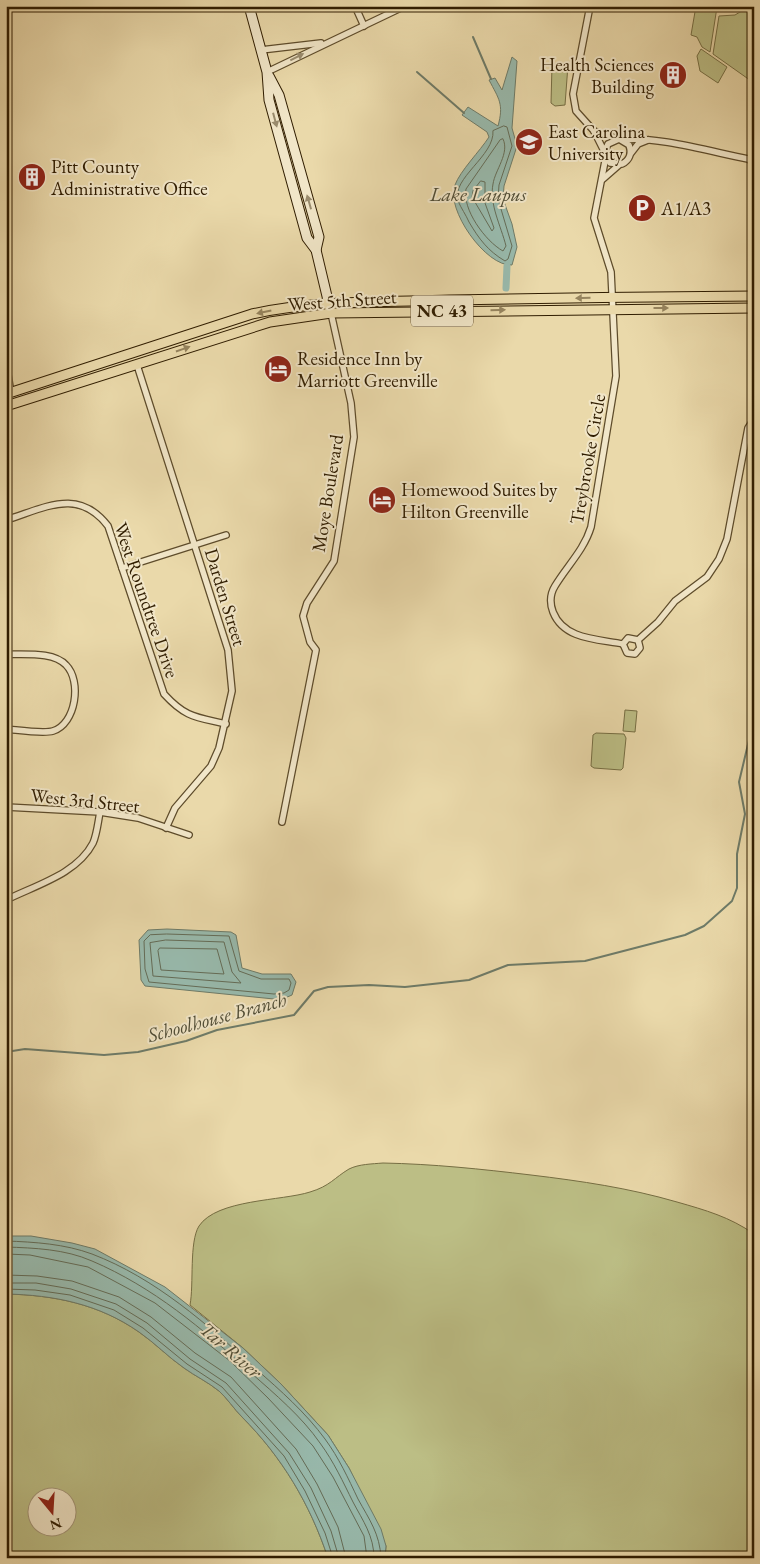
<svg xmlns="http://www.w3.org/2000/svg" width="760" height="1564" viewBox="0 0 760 1564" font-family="'EB Garamond',serif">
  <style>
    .green { fill: #bcbe85; stroke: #766e43; fill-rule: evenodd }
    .water { fill: #98baad; stroke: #6e7b68 }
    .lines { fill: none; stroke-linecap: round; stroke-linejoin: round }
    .shore { stroke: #646c57; stroke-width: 1 }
    .stream { stroke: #6e7b68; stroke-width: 2 }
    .canal { stroke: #98baad; stroke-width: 7 }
    .street-casing { stroke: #5e4c2b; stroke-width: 8 }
    .secondary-casing { stroke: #301d01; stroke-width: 11 }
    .primary-casing { stroke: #301d01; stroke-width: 11 }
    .street { stroke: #f1e6c8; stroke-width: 5.5 }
    .secondary { stroke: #f1e6c8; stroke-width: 9 }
    .primary { stroke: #ead9aa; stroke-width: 9 }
    .oneway { fill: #9a8c6e }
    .oneway2 { fill: #96845e }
    .labels { text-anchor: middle; stroke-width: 4; stroke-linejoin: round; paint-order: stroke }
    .shield { fill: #f1e6c8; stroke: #6a593d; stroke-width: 1 }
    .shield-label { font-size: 18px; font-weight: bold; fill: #301d01 }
    .poi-label { font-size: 19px; fill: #301d01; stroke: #f1e6c8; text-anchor: start }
    .street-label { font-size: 19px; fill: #301d01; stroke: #f1e6c8 }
    .water-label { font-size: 20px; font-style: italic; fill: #4f4c35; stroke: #f1e6c8 }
  </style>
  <rect width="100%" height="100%" fill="#ead9aa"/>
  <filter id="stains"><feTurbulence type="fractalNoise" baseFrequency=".004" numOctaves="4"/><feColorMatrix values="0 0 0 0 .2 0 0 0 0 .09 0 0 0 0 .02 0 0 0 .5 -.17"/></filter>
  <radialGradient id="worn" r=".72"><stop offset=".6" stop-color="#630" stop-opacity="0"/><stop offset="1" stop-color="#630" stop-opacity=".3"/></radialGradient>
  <!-- green -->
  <g class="green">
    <polygon points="696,6 717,7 710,52 702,47 697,37 691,35"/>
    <polygon points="750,6 754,6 754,83 713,54 719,16 735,15"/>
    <polygon points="701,49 727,67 718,83 700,71 697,56"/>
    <polygon points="552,65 568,65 565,105 555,106 551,103"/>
    <polygon points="625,710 637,711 635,732 623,731"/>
    <polygon points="596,733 624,734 626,738 623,768 621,770 594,768 591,766 593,735"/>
    <path d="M383 1163C433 1164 481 1169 531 1175 581 1181 629 1188 677 1202 705 1210 730 1217 754 1234V1558H385L386 1546 349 1468 328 1435 281 1384 243 1348 190 1305C194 1284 189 1242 199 1226 217 1199 282 1201 310 1192 330 1186 334 1178 349 1169 359 1164 372 1164 383 1163Z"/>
    <path d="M6 1294C54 1295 99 1304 139 1332 155 1343 168 1357 184 1368 195 1376 208 1382 219 1391 227 1398 234 1409 242 1417 282 1457 310 1504 328 1558H6ZM38 1496H68V1526H38Z"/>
  </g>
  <!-- water -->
  <g class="water">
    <path d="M512 57 517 61 512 128 517 146 504 186 503 199 512 224 517 247 512 265C486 267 445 209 455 185 460 171 480 151 489 137L487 132 462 115 468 107 498 126C504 104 499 99 489 80L495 78 502 90Z"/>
    <polygon points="167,929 231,932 236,935 242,968 262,974 291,974 296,982 292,995 285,998 274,999 145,986 141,980 139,940 148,930"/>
    <path d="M6 1236H31L72 1243 95 1249 165 1287 243 1348 281 1384 328 1435 349 1468 381 1529 386 1546 385 1558H328C310 1504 282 1457 242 1417 234 1409 227 1398 219 1391 208 1382 195 1376 184 1368 168 1357 155 1343 139 1332 99 1304 54 1295 6 1294Z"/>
  </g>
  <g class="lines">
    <!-- shore -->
    <g class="shore">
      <path d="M504 126 507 127 512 146 499 185 498 199 512 246 508 259 505 261C488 251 479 239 469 222 466 215 461 208 458 201 451 178 495 156 493 131Z"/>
      <path d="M503 139C510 153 495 170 493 184 489 204 501 226 506 246L503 251C485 241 462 209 466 189L500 140Z"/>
      <polygon points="481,181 485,182 485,203 494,228 492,231 472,197 473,191"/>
      <polygon points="167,934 229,936 239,971 261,979 289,979 291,983 289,990 284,993 274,994 149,982 145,969 144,941 150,935"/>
      <polygon points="166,940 224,942 232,972 241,983 153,976 150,943"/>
      <polygon points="160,948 217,949 224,974 161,970 158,951"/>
      <path d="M6 1241C35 1242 65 1244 92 1254 155 1278 207 1324 256 1369 280 1390 306 1413 325 1439 339 1458 348 1478 358 1499 369 1519 380 1534 381 1558"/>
      <path d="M6 1247C34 1248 65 1249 92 1261 153 1287 203 1329 251 1373 275 1394 302 1417 320 1443 334 1462 343 1482 353 1502 363 1521 374 1536 374 1558"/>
      <polyline points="6,1254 30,1255 88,1267 155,1303 230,1361 268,1398 313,1446 333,1477 364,1536 367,1558"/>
      <polyline points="6,1275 37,1276 72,1281 119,1297 151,1317 195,1353 231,1377 296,1449 317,1484 338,1527 346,1558"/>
      <polyline points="6,1283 36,1283 71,1289 116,1304 147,1323 190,1359 226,1383 289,1453 311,1488 331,1531 339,1558"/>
      <polyline points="6,1289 35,1290 70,1295 114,1310 143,1328 187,1364 222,1387 284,1456 305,1491 325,1533 333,1558"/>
    </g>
    <!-- stream -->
    <g class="stream">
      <polyline points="473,37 491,79"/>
      <polyline points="417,72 464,113"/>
      <polyline points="6,1052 25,1049 104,1055 138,1052 186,1041 217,1030 294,1015 314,991 328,987 369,985 405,987 469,980 508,965 585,961 685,935 704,926 732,901 737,888 737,854 745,814 739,782 754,719"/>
    </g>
    <!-- canal -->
    <polyline class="canal" points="506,288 507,266"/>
    <defs>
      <g id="street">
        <polyline points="355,6 364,26"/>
        <path d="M590 6 573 94 576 111 594 131 610 163 622 164C630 160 632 153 629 145L619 139 608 144 605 151"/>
        <polyline points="261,50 321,43"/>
        <polyline points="267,72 405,6"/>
        <polyline points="594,131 618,139"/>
        <path d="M623 140C653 135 716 153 748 159L754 163"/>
        <polyline points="631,153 638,144 648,140"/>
        <path d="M606 156 594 218 611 272 616 376 591 527C584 550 567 566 555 586 550 594 550 604 553 612 564 640 598 639 623 644"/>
        <polyline points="603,179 619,165"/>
        <polyline points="6,363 11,393"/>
        <polyline points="137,365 228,650 232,691 219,748 211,766 175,808 166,828"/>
        <path d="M6 520C45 508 78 487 108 526L164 694C186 718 196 717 226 724"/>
        <polyline points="122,568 226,535"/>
        <polyline points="638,640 658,622 675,601 707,577 719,559 727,539 748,428 754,419"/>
        <polyline points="623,644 627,653 635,654 640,648 638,640"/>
        <polyline points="623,644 628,638 638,640"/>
        <path d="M6 654C24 655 53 651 66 665 82 681 76 724 53 731 43 734 18 730 6 729"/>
        <polyline points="6,807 100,812 138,818 189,835"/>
        <polyline points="282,822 316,650 310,642 303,616 307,603 334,561 354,437 351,403 331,313"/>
        <path d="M6 900C36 885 77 874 93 843 97 834 98 822 100 812"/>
      </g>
      <g id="secondary">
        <polyline points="249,6 267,72 269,100 307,238 316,250 331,313"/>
        <polyline points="269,76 279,95 319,237 316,250"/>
      </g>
      <g id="primary">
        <path d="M6 394 252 314C317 300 383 302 449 300 551 298 652 297 754 296"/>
        <polyline points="6,406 270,322 331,313 754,308"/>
      </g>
    </defs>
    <!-- street casing -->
    <use href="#street" class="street-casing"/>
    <!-- secondary casing -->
    <use href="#secondary" class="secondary-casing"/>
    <!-- primary casing -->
    <use href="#primary" class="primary-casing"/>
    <!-- street -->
    <use href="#street" class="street"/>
    <!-- secondary -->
    <use href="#secondary" class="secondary"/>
    <!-- primary -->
    <use href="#primary" class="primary"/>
  </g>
  <!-- one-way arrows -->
  <defs><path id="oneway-solid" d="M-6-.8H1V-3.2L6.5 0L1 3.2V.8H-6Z" transform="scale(1.25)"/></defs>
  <g class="oneway">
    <use href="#oneway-solid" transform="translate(297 57) rotate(-27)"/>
    <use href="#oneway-solid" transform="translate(275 120) rotate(75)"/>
    <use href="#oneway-solid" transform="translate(309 202) rotate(-106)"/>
  </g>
  <g class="oneway2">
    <use href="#oneway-solid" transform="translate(583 298) rotate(179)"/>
    <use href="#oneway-solid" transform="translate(661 308)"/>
    <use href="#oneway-solid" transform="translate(498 310) rotate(-1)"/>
    <use href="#oneway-solid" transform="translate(264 312) rotate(168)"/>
    <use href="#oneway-solid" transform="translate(183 349) rotate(-19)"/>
  </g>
  <!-- icons -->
  <defs>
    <symbol id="building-disc" viewBox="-11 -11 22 22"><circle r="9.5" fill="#8f2418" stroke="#f1e6c8"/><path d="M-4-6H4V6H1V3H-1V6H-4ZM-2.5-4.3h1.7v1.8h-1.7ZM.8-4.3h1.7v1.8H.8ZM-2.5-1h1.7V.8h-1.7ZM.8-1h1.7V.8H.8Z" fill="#fff"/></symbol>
    <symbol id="university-disc" viewBox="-11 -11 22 22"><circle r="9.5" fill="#8f2418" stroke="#f1e6c8"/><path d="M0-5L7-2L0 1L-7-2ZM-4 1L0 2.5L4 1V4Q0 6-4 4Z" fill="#fff"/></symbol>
    <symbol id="parking-disc" viewBox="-11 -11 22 22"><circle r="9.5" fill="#8f2418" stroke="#f1e6c8"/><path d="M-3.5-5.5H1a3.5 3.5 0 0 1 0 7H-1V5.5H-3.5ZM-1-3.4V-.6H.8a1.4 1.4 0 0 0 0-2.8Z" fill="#fff"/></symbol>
    <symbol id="hotel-disc" viewBox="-11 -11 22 22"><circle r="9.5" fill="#8f2418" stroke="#f1e6c8"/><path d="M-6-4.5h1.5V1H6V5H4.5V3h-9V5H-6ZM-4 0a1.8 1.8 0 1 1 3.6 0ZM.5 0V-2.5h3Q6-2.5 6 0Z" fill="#fff"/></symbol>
  </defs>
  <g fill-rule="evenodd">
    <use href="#building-disc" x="657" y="59" width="32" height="32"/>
    <use href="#university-disc" x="513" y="126" width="32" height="32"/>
    <use href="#building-disc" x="16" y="161" width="32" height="32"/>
    <use href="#parking-disc" x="626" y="192" width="32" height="32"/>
    <use href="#hotel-disc" x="262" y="353" width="32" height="32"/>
    <use href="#hotel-disc" x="366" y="484" width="32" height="32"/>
  </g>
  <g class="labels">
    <!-- shield labels -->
    <rect class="shield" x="411" y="295.5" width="62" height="31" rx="4"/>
    <g class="shield-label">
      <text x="442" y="317">NC 43</text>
    </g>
    <!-- poi labels -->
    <g class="poi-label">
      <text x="654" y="71" text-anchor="end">Health Sciences<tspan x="654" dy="22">Building</tspan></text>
      <text x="548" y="138">East Carolina<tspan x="548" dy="22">University</tspan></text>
      <text x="51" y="173">Pitt County<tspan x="51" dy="22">Administrative Office</tspan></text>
      <text x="661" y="215">A1/A3</text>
      <text x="297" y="365">Residence Inn by<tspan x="297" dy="22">Marriott Greenville</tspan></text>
      <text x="401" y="496">Homewood Suites by<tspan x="401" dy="22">Hilton Greenville</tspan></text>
    </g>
    <!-- street labels -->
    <g class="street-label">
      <text transform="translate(342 300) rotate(-4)" y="7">West 5th Street</text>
      <text transform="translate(587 459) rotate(-80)" y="7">Treybrooke Circle</text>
      <text transform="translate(327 493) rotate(-81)" y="7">Moye Boulevard</text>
      <text transform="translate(226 597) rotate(73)" y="7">Darden Street</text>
      <text transform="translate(147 600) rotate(71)" y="7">West Roundtree Drive</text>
      <text transform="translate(85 800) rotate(6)" y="7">West 3rd Street</text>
    </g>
    <!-- water labels -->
    <g class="water-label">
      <text x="478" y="201">Lake Laupus</text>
      <text transform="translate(217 1017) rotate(-15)" y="7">Schoolhouse Branch</text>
      <text transform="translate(231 1350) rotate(41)" y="7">Tar River</text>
    </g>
  </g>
  <!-- margin -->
  <rect width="760" height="1564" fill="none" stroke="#ead9aa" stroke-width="25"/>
  <rect x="8" y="8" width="745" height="1549" fill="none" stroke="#301d01" stroke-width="2.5"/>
  <rect x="12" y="12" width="735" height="1539" fill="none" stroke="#301d01"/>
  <!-- north arrow -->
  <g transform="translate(52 1512) rotate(162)"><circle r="24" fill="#f1e6c8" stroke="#a49678"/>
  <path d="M0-4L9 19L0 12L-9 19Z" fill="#8f2418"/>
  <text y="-8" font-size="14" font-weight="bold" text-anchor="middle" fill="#301d01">N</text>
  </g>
  <rect width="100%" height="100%" filter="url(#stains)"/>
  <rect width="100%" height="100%" fill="url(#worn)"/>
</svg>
